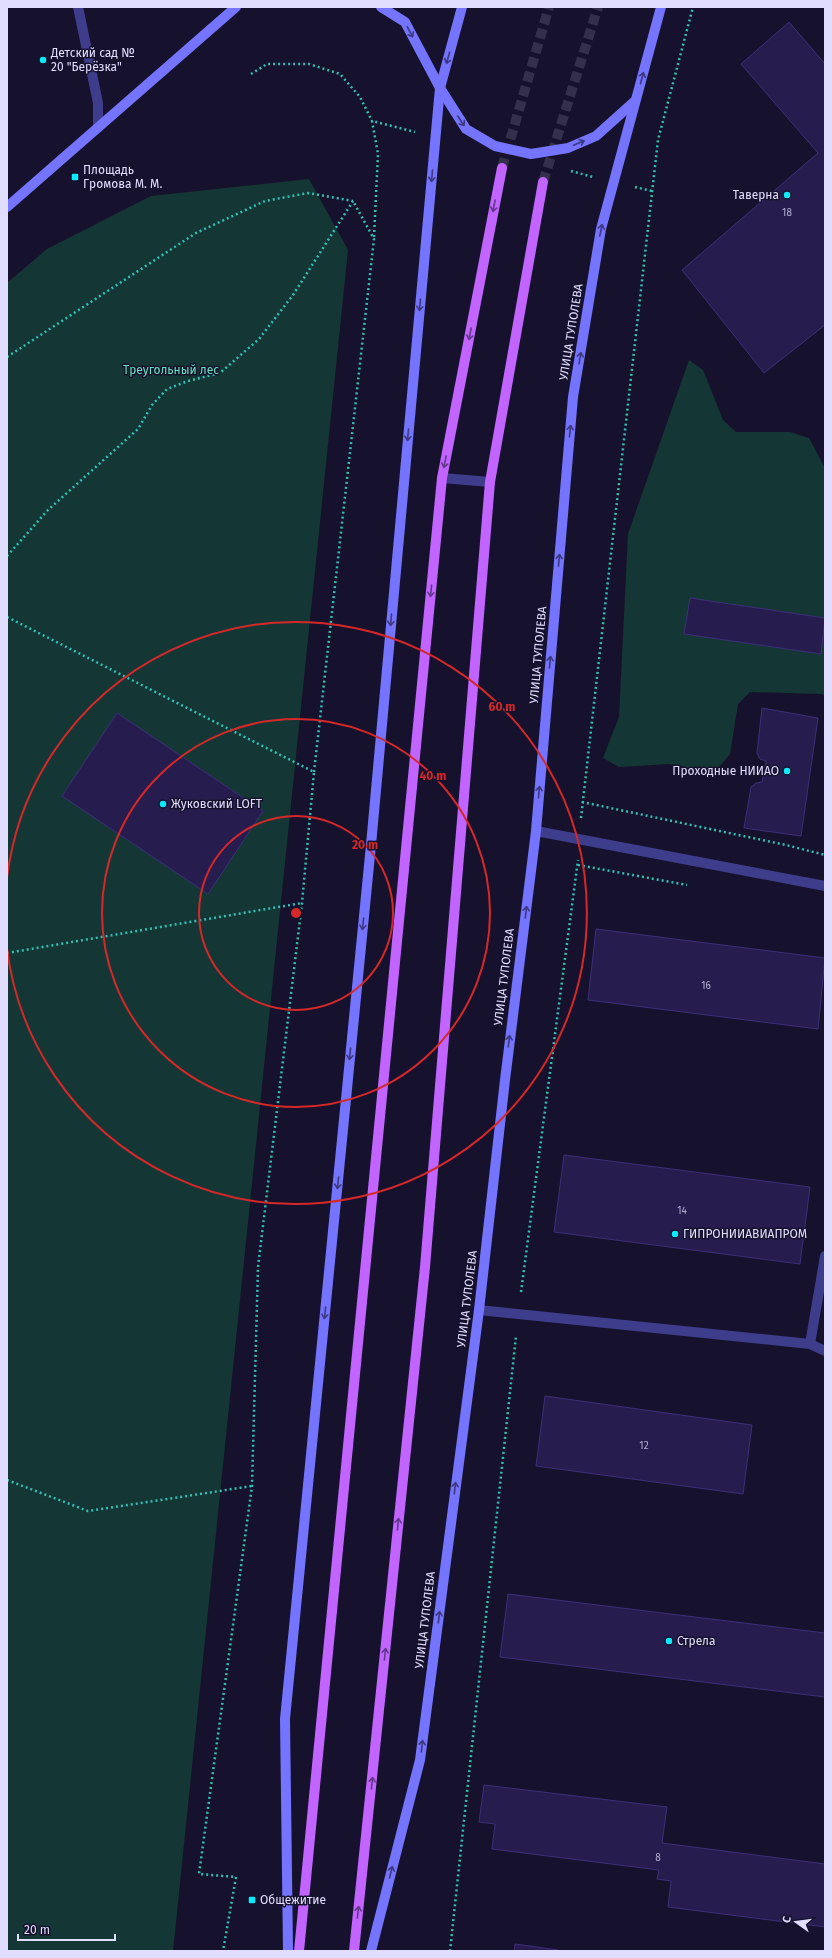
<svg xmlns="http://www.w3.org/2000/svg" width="832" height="1958" viewBox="0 0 832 1958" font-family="'Fira Sans',sans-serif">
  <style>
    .green { fill: #143735 }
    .building { fill: #261d4e; stroke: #3d2f7a }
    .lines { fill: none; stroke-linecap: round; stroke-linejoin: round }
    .primary-tunnel { stroke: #34304c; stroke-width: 10; stroke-dasharray: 10 5; stroke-linecap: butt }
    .path { stroke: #30c0b5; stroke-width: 2.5; stroke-dasharray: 2 3; stroke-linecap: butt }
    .service { stroke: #3e3d8c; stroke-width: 10 }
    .tertiary { stroke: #3e3d8c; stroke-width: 10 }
    .secondary { stroke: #7574ff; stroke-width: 10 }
    .primary { stroke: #c264ff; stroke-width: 10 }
    .oneway { stroke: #3c3981 }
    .oneway2 { stroke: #63378c }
    .ring { fill: none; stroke: #d62828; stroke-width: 2 }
    .poi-dot { fill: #09ebff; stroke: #16122d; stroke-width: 1.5 }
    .labels { text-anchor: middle; stroke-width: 3; stroke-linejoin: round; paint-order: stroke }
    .number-label { font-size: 10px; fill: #b2add3 }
    .poi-label { font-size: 12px; fill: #e1ddff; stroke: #16122d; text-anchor: start }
    .street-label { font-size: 12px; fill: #e1ddff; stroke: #16122d }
    .park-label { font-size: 12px; fill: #66e2c1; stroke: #16122d }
    .centre { fill: #d62828; stroke: #16122d; stroke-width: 2 }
    .ring-label { font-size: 12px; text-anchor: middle; font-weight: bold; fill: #d62828; stroke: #16122d; stroke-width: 3; stroke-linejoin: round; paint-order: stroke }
  </style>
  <rect width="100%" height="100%" fill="#16122d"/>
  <!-- green -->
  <g class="green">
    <polygon points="309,179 348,250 173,1951 7,1951 7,283 47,249 151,196"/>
    <polygon points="689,360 703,370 723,420 736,432 790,432 809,438 825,468 825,696 822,694 750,692 738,704 730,754 719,767 703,771 669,764 619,767 603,758 619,717 628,534"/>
  </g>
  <!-- building -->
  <g class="building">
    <polygon points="789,22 825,64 825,325 764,373 682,270 818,153 741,64"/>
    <polygon points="690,598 825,618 821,654 684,634"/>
    <polygon points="762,708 818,718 801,836 744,828 751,787 756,783 762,782 766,761 760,759 757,753"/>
    <polygon points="117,713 263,811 208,894 62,796"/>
    <polygon points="596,929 825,958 818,1029 588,1000"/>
    <polygon points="564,1155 810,1187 800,1264 554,1232"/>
    <polygon points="545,1396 752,1425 743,1494 536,1466"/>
    <polygon points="508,1594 825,1633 825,1697 500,1657"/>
    <polygon points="484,1785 667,1807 662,1843 825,1864 825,1927 668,1907 671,1881 657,1879 659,1870 492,1849 495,1824 479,1822"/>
    <polygon points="515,1944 565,1951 514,1951"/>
  </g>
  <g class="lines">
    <!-- primary-tunnel -->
    <g class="primary-tunnel">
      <polyline points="502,168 549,7"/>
      <polyline points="543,182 598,7"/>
    </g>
    <!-- path -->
    <g class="path">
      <polyline points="251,74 267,64 309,64 340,74 360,97 372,121"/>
      <polyline points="571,171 593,177"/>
      <polyline points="635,187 652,191"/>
      <polyline points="374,237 378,154 372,121 415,132"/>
      <polyline points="7,357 196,233 265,201 308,193 353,201"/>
      <polyline points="7,556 48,510 138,429 152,405 167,389 188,381 220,373 259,339 293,295 353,201"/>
      <polyline points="7,617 314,772 302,903 258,1267 252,1486 199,1874 236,1877 223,1951"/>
      <polyline points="314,772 374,239 353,201"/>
      <polyline points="582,802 786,845 825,855"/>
      <polyline points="581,818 658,140 693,7"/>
      <polyline points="578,865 687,885"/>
      <polyline points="7,953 302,903"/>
      <polyline points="521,1292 578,860"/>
      <polyline points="7,1480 88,1511 252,1486"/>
      <polyline points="450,1951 516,1336"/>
    </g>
    <!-- service -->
    <g class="service">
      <polyline points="78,7 98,103 98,128"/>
      <polyline points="442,478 490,482"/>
      <polyline points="479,1310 810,1344 825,1351"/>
      <polyline points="810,1344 825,1256"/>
    </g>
    <!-- tertiary -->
    <polyline class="tertiary" points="536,831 825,886"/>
    <!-- secondary -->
    <g class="secondary">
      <polyline points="381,7 405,22 440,88 466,129 495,146 531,154 568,148 596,136 635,101"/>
      <polyline points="7,207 236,7"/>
      <polyline points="288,1951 285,1719 371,845 440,88 462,7"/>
      <polyline points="371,1951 420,1760 479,1310 505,1080 536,831 573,397 601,229 661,7"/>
    </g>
    <!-- primary -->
    <g class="primary">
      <polyline points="299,1951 442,478 502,168"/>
      <polyline points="354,1951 425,1267 490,482 543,182"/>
    </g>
  </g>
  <!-- one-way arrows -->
  <defs><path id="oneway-shaft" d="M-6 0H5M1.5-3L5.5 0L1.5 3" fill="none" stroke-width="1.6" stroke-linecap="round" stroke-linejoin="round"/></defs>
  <g class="oneway">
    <use href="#oneway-shaft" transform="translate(410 32) rotate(62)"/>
    <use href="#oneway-shaft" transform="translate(448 58) rotate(106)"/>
    <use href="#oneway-shaft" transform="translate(642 78) rotate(-75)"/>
    <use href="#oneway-shaft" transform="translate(461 121) rotate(57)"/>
    <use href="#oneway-shaft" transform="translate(579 143) rotate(-23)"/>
    <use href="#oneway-shaft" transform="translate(432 176) rotate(95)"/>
    <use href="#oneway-shaft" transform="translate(601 230) rotate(-78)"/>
    <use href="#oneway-shaft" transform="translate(420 305) rotate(95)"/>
    <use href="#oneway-shaft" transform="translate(580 358) rotate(-81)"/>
    <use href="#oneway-shaft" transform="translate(570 431) rotate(-85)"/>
    <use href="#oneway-shaft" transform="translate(408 435) rotate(95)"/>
    <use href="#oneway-shaft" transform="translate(559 560) rotate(-85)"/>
    <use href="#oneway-shaft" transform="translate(391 620) rotate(95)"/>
    <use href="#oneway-shaft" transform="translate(550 662) rotate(-85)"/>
    <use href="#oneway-shaft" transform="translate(539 792) rotate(-85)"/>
    <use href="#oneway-shaft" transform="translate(526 912) rotate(-83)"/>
    <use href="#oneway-shaft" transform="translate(363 924) rotate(96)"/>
    <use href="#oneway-shaft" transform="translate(509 1041) rotate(-83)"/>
    <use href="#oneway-shaft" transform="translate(350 1054) rotate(96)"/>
    <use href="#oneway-shaft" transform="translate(338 1183) rotate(96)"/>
    <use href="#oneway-shaft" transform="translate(325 1313) rotate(96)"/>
    <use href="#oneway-shaft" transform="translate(455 1488) rotate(-83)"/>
    <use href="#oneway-shaft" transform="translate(439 1617) rotate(-83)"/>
    <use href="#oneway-shaft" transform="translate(422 1746) rotate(-83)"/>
    <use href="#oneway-shaft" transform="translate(391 1872) rotate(-76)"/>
  </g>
  <g class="oneway2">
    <use href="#oneway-shaft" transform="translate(494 206) rotate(101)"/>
    <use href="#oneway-shaft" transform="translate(470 334) rotate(101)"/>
    <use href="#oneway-shaft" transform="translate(445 462) rotate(101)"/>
    <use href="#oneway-shaft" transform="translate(431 591) rotate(96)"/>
    <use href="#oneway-shaft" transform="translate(398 1524) rotate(-84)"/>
    <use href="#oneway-shaft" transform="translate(385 1654) rotate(-84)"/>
    <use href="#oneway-shaft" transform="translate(372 1783) rotate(-84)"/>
    <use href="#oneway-shaft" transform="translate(358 1912) rotate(-84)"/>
  </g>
  <!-- distance rings -->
  <g class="ring">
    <circle cx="296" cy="913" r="97"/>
    <circle cx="296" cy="913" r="194"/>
    <path d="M7 878A291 291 0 1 1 7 948"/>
  </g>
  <!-- markers -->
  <g class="poi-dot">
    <circle cx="43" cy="60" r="4"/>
    <rect x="71" y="173" width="8" height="8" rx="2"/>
    <circle cx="787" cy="195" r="4"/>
    <circle cx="787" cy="771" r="4"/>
    <circle cx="163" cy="804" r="4"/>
    <circle cx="675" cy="1234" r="4"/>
    <circle cx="669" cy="1641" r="4"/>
    <rect x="248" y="1896" width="8" height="8" rx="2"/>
  </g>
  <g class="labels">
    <!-- number labels -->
    <g class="number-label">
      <text x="787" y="216">18</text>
      <text x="706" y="989">16</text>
      <text x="682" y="1214">14</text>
      <text x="644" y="1449">12</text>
      <text x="658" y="1861">8</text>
    </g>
    <!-- poi labels -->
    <g class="poi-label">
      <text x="51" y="57">Детский сад №<tspan x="51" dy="14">20 "Берёзка"</tspan></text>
      <text x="83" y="174">Площадь<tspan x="83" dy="14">Громова М. М.</tspan></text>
      <text x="779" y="199" text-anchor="end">Таверна</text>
      <text x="779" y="775" text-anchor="end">Проходные НИИАО</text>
      <text x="171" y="808">Жуковский LOFT</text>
      <text x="683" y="1238">ГИПРОНИИАВИАПРОМ</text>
      <text x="677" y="1645">Стрела</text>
      <text x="260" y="1904">Общежитие</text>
    </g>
    <!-- street labels -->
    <g class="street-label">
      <text transform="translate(571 332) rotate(-81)" y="4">УЛИЦА ТУПОЛЕВА</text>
      <text transform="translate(538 655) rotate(-85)" y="4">УЛИЦА ТУПОЛЕВА</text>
      <text transform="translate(504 977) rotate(-83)" y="4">УЛИЦА ТУПОЛЕВА</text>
      <text transform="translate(467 1299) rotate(-83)" y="4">УЛИЦА ТУПОЛЕВА</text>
      <text transform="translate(425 1620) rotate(-83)" y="4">УЛИЦА ТУПОЛЕВА</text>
    </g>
    <!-- park labels -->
    <g class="park-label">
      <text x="171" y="374">Треугольный лес</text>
    </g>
  </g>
  <circle cx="296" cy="913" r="6" class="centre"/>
  <g class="ring-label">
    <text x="502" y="711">60 m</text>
    <text x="433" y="780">40 m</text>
    <text x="365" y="849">20 m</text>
  </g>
  <!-- border -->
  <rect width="832" height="1958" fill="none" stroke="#e1ddff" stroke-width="16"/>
  <!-- north arrow -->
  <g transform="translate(796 1922) rotate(284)" stroke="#16122d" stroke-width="3" paint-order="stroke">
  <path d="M0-3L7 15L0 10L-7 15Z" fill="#e1ddff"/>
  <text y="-6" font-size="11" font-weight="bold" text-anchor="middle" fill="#e1ddff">С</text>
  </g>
  <!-- scale -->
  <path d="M18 1934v6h97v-6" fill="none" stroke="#e1ddff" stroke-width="2"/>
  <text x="24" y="1934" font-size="12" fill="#e1ddff" stroke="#16122d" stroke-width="3" paint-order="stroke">20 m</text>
</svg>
